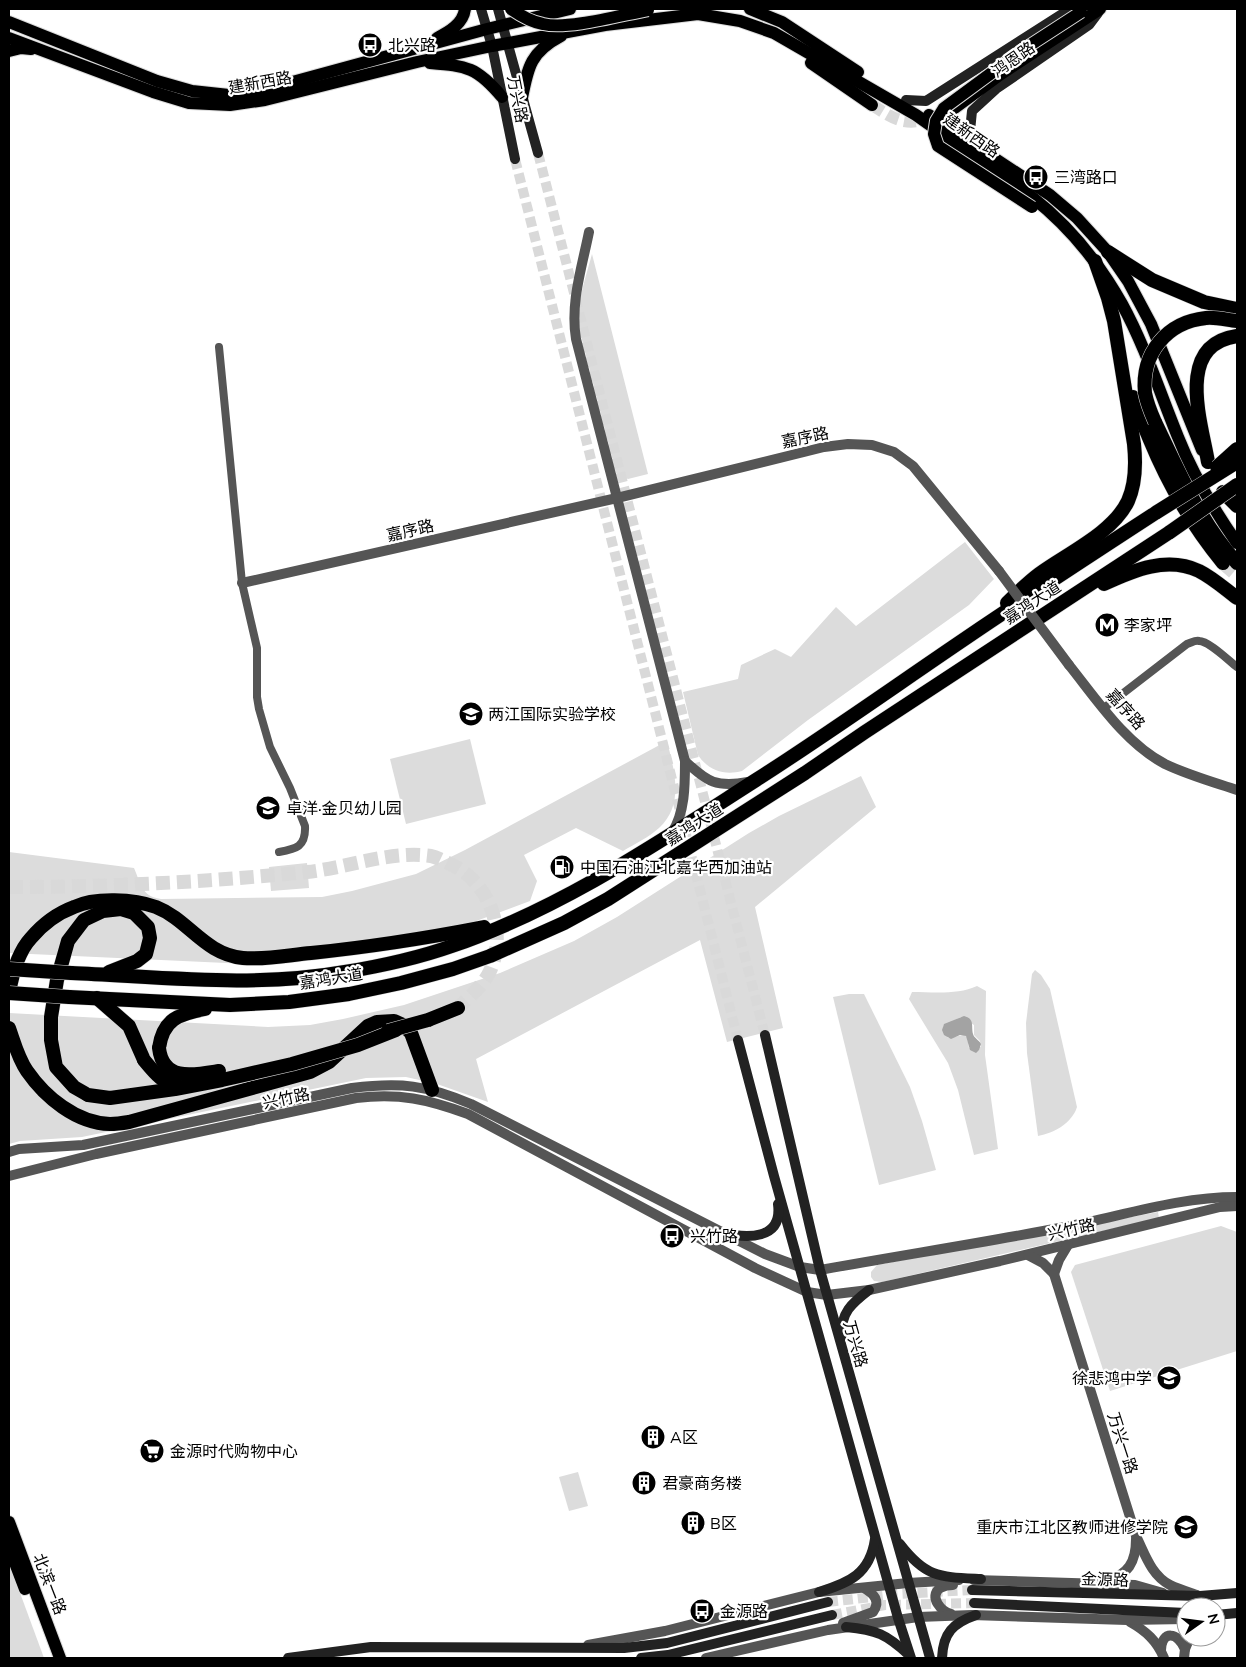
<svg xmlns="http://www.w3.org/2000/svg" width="1246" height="1667" viewBox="0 0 1246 1667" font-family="'Nunito Sans','Noto Sans SC',sans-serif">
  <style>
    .green { fill: #dcdcdc; fill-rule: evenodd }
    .water { fill: #a3a3a3 }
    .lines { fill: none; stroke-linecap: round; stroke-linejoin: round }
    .secondary-tunnel { stroke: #d9d9d9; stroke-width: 10; stroke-dasharray: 10 5; stroke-linecap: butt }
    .primary-tunnel { stroke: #d9d9d9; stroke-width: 12; stroke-dasharray: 12 6; stroke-linecap: butt }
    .trunk-tunnel { stroke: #d9d9d9; stroke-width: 14; stroke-dasharray: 14 7; stroke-linecap: butt }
    .primary-casing { stroke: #dbdbdb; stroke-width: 14 }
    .trunk-casing { stroke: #dbdbdb; stroke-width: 15 }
    .minor { stroke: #555; stroke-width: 8 }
    .tertiary { stroke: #555; stroke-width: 10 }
    .secondary { stroke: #222; stroke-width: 10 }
    .primary { stroke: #000; stroke-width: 12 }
    .trunk { stroke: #000; stroke-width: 14 }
    .primary-bridge-casing { stroke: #dbdbdb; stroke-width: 14; stroke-linecap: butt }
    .trunk-bridge-casing { stroke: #dbdbdb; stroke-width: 15; stroke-linecap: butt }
    .tertiary-bridge { stroke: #555; stroke-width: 10 }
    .primary-bridge { stroke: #000; stroke-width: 12 }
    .trunk-bridge { stroke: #000; stroke-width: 14 }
    .labels { text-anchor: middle; stroke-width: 4.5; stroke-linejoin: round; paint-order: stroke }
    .poi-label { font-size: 16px; fill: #000; stroke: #fff; text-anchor: start }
    .street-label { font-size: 16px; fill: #000; stroke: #fff }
  </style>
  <rect width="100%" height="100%" fill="#fff"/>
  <!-- green -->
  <g class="green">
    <path d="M592 254 648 474 628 479 616 473 581 336C575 305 584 284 592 254Z"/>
    <path d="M965 542 994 579 969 605 808 720 742 771C724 776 708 770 698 755L683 692 738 679 741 665 775 649 791 657 836 607 856 626Z"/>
    <polygon points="470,739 486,804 406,824 390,759"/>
    <path d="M667 741C674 770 685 804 659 828 649 837 635 844 623 851L576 828 524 855 537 881 530 901 460 927 248 964 9 953V852L134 868C141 884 141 896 161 899L322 897 352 891 416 874 465 850Z"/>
    <polygon points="861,776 876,807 755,907 783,1028 727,1042 700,940 476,1059 488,1102 437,1084 406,1077 366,1078 82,1137 20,1141 9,1144 9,1013 268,1027 310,1025 343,1019 404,1005 500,973 574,941 617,917 749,833 779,816"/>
    <polygon points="307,863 309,888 271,891 269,867"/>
    <path d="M1035 970 1041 975 1050 989 1077 1107C1072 1123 1054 1133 1038 1136L1027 1053 1026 1023 1032 974Z"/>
    <path d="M977 986 986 991 985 1055 998 1149 974 1155 958 1090 948 1063 909 999 912 992C933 992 958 995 977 986ZM961 1017 974 1025V1035L980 1041 981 1047 969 1048 967 1037 964 1035 948 1038 943 1026Z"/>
    <polygon points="849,994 864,994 910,1087 922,1121 936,1170 879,1185 833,997"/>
    <polygon points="1158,1212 1159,1218 882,1282 874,1281 871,1277 871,1272 877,1265"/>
    <polygon points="1221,1226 1237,1232 1237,1351 1110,1391 1071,1272 1075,1265"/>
    <polygon points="578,1472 588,1506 569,1511 559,1477"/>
    <polygon points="9,1563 44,1658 9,1658"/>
  </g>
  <!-- water -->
  <path class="water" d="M964 1016C975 1019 971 1025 973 1034 974 1038 979 1040 981 1044L979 1050 976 1053 970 1050 966 1036 960 1035 951 1039 944 1035 942 1030 944 1024Z"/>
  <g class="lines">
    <!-- secondary-tunnel -->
    <g class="secondary-tunnel">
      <polyline points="538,153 765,1035"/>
      <polyline points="515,159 738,1040"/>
      <polyline points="828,1602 898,1594 972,1590"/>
      <polyline points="832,1615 885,1605 974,1603"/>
    </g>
    <!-- primary-tunnel -->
    <path class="primary-tunnel" d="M872 105C893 118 904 127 930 118"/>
    <!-- trunk-tunnel -->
    <g class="trunk-tunnel">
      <polyline points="1223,563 1237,575"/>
      <path d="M9 887C108 887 208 882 307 872 347 868 391 850 431 856 437 857 443 861 448 863 489 880 508 931 490 971 483 986 469 997 458 1008"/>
    </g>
    <defs>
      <g id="primary">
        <polyline points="750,9 782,22 858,72"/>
        <polyline points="9,22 157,81 192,91 229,95 263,90 487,29 570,9"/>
        <path d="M9 38 153 92 189 103 230 105 265 100 417 62 492 46 605 25 698 14 740 21 774 33 916 115 1032 197C1069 226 1099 263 1122 304 1145 346 1160 393 1178 437 1193 475 1214 510 1237 543"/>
        <path d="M437 38C449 32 463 24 465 9"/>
        <polyline points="9,51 21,48 31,49"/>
        <path d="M430 63C467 66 477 67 502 97"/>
        <polyline points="811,63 872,105"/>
        <path d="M522 98C528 66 531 52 561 36"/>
        <polyline points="952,110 1001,74 1100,9"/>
        <polyline points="929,115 1050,195 1077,218 1108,252 1128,281 1151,324 1202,450"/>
        <polyline points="9,1522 60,1658"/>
        <polyline points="9,1547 25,1589"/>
      </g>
      <g id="trunk">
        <polyline points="1108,252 1152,280 1204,302 1237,309"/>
        <path d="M1133 397C1138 411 1144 426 1150 440 1169 486 1191 524 1223 563"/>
        <path d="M1155 422C1179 472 1200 522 1237 563"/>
        <path d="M1208 462C1201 421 1175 345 1237 336"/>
        <polyline points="1223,492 1237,506"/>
        <path d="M1104 584C1134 570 1167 556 1199 571 1213 578 1225 589 1237 598"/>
        <path d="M1007 603C1017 593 1027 583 1039 574 1066 554 1113 533 1128 501 1136 483 1136 463 1134 444L1114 321 1108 298 1095 261"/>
        <path d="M71 973C163 977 254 988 345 972 381 966 418 958 452 946 562 908 659 842 756 780 828 734 898 684 969 636 1031 594 1094 553 1157 512"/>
        <path d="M9 993C12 975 18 952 31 938 42 925 58 913 74 907 95 897 134 899 156 907 189 920 204 954 243 958 266 960 289 955 311 953 370 947 427 938 484 927"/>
        <polyline points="69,997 230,1005 289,1002 349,994 401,983 453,969 490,956 564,923 608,899 805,773 865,732 1170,532"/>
        <polyline points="97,998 129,1026 144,1060"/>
        <polyline points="428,1020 458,1008"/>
        <path d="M9 1028C14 1042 18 1058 27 1071 45 1097 76 1123 110 1124 116 1124 123 1123 129 1122L310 1072 329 1062 368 1026 377 1022 394 1021 403 1025 411 1033 432 1090"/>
        <path d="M159 1048C163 1019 179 1014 205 1009"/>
        <polyline points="88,1095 74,1087 56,1067 51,1040 51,1017 57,980 68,941 84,920 103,911 121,909 134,913 148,927 150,938 146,954 137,961 109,972"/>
      </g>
    </defs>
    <!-- primary casing -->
    <use href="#primary" class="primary-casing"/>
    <!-- trunk casing -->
    <use href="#trunk" class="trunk-casing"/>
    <!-- minor -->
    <g class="minor">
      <path d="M219 347 242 583 257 648V697L259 709 270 747 290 788 305 826C306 847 296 849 279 852"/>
      <path d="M1104 708 1187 644C1191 643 1195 640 1199 641 1209 641 1229 661 1237 667"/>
    </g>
    <!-- tertiary -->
    <g class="tertiary">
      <path d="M589 232C582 267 570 303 576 339L685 761C685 786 685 812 672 833"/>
      <polyline points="242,583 617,498 824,447 848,444 872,445 894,452 913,466 999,571"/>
      <path d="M1069 665C1097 700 1125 743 1165 764 1188 775 1213 782 1237 790"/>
      <path d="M685 761C707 782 717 788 748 782"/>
      <path d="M9 1152 19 1149 83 1145 352 1088C401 1082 426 1085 471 1104L765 1254 800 1267 820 1270C903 1255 987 1242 1070 1226 1125 1215 1180 1197 1237 1197"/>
      <path d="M9 1176 96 1154 356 1098C400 1093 427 1099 468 1114L755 1268 807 1292 827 1295 869 1290 1000 1261 1220 1207 1237 1206"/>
      <polyline points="1028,1255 1043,1263 1054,1274 1059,1260 1068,1245"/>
      <path d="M1054 1274 1136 1536C1145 1554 1151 1575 1170 1585 1178 1589 1188 1592 1197 1595"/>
      <polyline points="974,1580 1135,1585 1163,1593"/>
      <path d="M1106 1582C1128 1574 1136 1563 1136 1539"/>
      <path d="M951 1614C942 1612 928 1597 940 1588 944 1586 949 1585 953 1585"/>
      <path d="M1130 1622C1146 1631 1157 1641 1164 1658"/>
      <path d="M843 1623 873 1612C881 1601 874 1594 864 1588"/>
      <polyline points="588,1645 665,1631 819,1592 908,1583 959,1580"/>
      <path d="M1161 1650C1162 1630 1178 1632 1185 1649"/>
      <polyline points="706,1658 828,1630 918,1617 972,1615 1127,1620 1186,1619"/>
      <polyline points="1184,1658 1185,1649 1190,1637"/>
    </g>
    <!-- secondary -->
    <g class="secondary">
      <polyline points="481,9 492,46 515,159"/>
      <polyline points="498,9 538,153"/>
      <polyline points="906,100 926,101 1070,9"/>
      <polyline points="978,147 970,131 972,111 996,89 1089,25 1098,13"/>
      <polyline points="765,1035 820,1270 930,1658"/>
      <polyline points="738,1040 774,1176 898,1618 911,1658"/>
      <path d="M722 1233C746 1238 783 1241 778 1204"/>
      <path d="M842 1336C840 1313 852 1303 869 1290"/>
      <path d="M900 1544C926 1578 940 1577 981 1579"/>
      <polyline points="972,1590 1200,1596 1237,1593"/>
      <path d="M819 1592C849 1583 870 1574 875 1539"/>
      <polyline points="974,1603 1186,1613"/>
      <polyline points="1216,1615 1237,1613"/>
      <path d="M846 1627C877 1630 886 1634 909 1655"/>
      <polyline points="288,1658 371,1647 624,1648 667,1643 828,1602"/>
      <polyline points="641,1658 668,1655 832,1615"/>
      <path d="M942 1658C943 1633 953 1623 976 1615"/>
    </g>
    <!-- primary -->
    <use href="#primary" class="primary"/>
    <!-- trunk -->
    <use href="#trunk" class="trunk"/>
    <defs>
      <g id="primary-bridge">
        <path d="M511 9C521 16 531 22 543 24 568 30 621 15 648 10"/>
        <polyline points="1032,207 938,146 934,134 936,121 944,108 1024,49 1081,12"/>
      </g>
      <g id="trunk-bridge">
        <path d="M1155 422C1151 413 1147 403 1145 393 1141 353 1167 322 1206 318 1216 317 1227 320 1237 321"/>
        <polyline points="1217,467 1237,449"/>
        <polyline points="1157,512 1237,462"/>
        <polyline points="1170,532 1237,485"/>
        <polyline points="9,969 71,973"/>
        <polyline points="9,993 69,997"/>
        <polyline points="388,1031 428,1020"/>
        <path d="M159 1048C163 1082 194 1075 219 1071"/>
        <path d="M144 1060C154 1072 163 1084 180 1087"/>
        <polyline points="88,1095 110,1098 175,1089 222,1080 292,1064 358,1045 396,1030"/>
      </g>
    </defs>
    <!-- primary-bridge casing -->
    <use href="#primary-bridge" class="primary-bridge-casing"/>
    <!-- trunk-bridge casing -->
    <use href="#trunk-bridge" class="trunk-bridge-casing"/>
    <!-- tertiary-bridge -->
    <polyline class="tertiary-bridge" points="999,571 1069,665"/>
    <!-- primary-bridge -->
    <use href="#primary-bridge" class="primary-bridge"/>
    <!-- trunk-bridge -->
    <use href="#trunk-bridge" class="trunk-bridge"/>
  </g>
  <!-- icons -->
  <defs>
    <symbol id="bus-disc" viewBox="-11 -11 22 22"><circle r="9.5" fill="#000" stroke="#fff"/><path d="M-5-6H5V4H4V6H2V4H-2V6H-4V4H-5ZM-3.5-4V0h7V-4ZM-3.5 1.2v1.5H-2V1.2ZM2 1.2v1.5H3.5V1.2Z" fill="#fff"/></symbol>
    <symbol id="metro-disc" viewBox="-11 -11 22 22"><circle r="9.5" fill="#000" stroke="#fff"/><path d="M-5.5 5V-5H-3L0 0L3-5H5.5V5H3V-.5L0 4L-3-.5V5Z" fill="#fff"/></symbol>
    <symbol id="school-disc" viewBox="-11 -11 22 22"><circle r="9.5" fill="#000" stroke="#fff"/><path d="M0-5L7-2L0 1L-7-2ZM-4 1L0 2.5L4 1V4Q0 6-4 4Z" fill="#fff"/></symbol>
    <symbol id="fuel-disc" viewBox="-11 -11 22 22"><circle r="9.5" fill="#000" stroke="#fff"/><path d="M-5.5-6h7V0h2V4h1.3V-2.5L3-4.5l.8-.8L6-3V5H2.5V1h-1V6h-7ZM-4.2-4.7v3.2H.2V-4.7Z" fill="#fff"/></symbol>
    <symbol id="building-disc" viewBox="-11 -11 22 22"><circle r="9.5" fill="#000" stroke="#fff"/><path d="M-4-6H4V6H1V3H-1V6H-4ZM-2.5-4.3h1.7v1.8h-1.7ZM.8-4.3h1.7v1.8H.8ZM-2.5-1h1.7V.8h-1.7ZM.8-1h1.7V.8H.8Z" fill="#fff"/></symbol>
    <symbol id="supermarket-disc" viewBox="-11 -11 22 22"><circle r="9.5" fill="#000" stroke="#fff"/><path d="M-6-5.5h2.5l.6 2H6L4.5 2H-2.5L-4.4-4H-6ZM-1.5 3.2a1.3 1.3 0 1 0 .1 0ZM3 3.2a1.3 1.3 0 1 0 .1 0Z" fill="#fff"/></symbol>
    <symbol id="university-disc" viewBox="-11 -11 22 22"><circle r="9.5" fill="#000" stroke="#fff"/><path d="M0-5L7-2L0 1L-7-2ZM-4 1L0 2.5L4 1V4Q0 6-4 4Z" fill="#fff"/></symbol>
  </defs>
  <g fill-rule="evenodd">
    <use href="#bus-disc" x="356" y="31" width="28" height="28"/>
    <use href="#bus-disc" x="1022" y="163" width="28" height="28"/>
    <use href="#metro-disc" x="1093" y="611" width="28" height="28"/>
    <use href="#school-disc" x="457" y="700" width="28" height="28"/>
    <use href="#school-disc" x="254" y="794" width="28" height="28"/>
    <use href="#fuel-disc" x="548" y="853" width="28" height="28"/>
    <use href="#bus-disc" x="658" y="1222" width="28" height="28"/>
    <use href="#school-disc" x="1155" y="1364" width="28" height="28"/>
    <use href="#building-disc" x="639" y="1423" width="28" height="28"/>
    <use href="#supermarket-disc" x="138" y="1437" width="28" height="28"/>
    <use href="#building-disc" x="630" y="1469" width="28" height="28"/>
    <use href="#building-disc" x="679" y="1509" width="28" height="28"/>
    <use href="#university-disc" x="1172" y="1513" width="28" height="28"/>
    <use href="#bus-disc" x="688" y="1597" width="28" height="28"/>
  </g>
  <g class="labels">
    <!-- poi labels -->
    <g class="poi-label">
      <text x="388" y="51">北兴路</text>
      <text x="1054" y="183">三湾路口</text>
      <text x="1124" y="631">李家坪</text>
      <text x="488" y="720">两江国际实验学校</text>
      <text x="286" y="814">卓洋·金贝幼儿园</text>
      <text x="580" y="873">中国石油江北嘉华西加油站</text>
      <text x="690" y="1242">兴竹路</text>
      <text x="1152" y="1384" text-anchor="end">徐悲鸿中学</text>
      <text x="670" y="1443">A区</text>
      <text x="170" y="1457">金源时代购物中心</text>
      <text x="662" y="1489">君豪商务楼</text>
      <text x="710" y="1529">B区</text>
      <text x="1168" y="1533" text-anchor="end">重庆市江北区教师进修学院</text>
      <text x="720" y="1617">金源路</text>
    </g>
    <!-- street labels -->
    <g class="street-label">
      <text transform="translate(1013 59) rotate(-35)" y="6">鸿恩路</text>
      <text transform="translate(260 82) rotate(-10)" y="6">建新西路</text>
      <text transform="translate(518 99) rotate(79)" y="6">万兴路</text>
      <text transform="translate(972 135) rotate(35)" y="6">建新西路</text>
      <text transform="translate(805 437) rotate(-12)" y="6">嘉序路</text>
      <text transform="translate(410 530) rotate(-13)" y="6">嘉序路</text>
      <text transform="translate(1032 602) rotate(-33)" y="6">嘉鸿大道</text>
      <text transform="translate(1126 709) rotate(48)" y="6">嘉序路</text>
      <text transform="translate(694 824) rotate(-32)" y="6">嘉鸿大道</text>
      <text transform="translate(331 978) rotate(-9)" y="6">嘉鸿大道</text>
      <text transform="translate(286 1098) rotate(-12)" y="6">兴竹路</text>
      <text transform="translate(1071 1229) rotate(-13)" y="6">兴竹路</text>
      <text transform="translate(856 1344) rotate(74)" y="6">万兴路</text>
      <text transform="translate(1123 1443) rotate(72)" y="6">万兴一路</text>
      <text transform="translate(1105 1579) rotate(2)" y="6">金源路</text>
      <text transform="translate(50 1584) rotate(69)" y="6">北滨一路</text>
    </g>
  </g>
  <!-- border -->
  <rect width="1246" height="1667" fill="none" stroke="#000000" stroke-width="20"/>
  <!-- north arrow -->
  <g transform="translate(1201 1622) rotate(76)"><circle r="24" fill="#ffffff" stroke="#999999"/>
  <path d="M0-4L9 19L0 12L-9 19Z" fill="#000000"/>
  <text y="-8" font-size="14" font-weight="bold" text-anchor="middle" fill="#000000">N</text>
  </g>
</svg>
